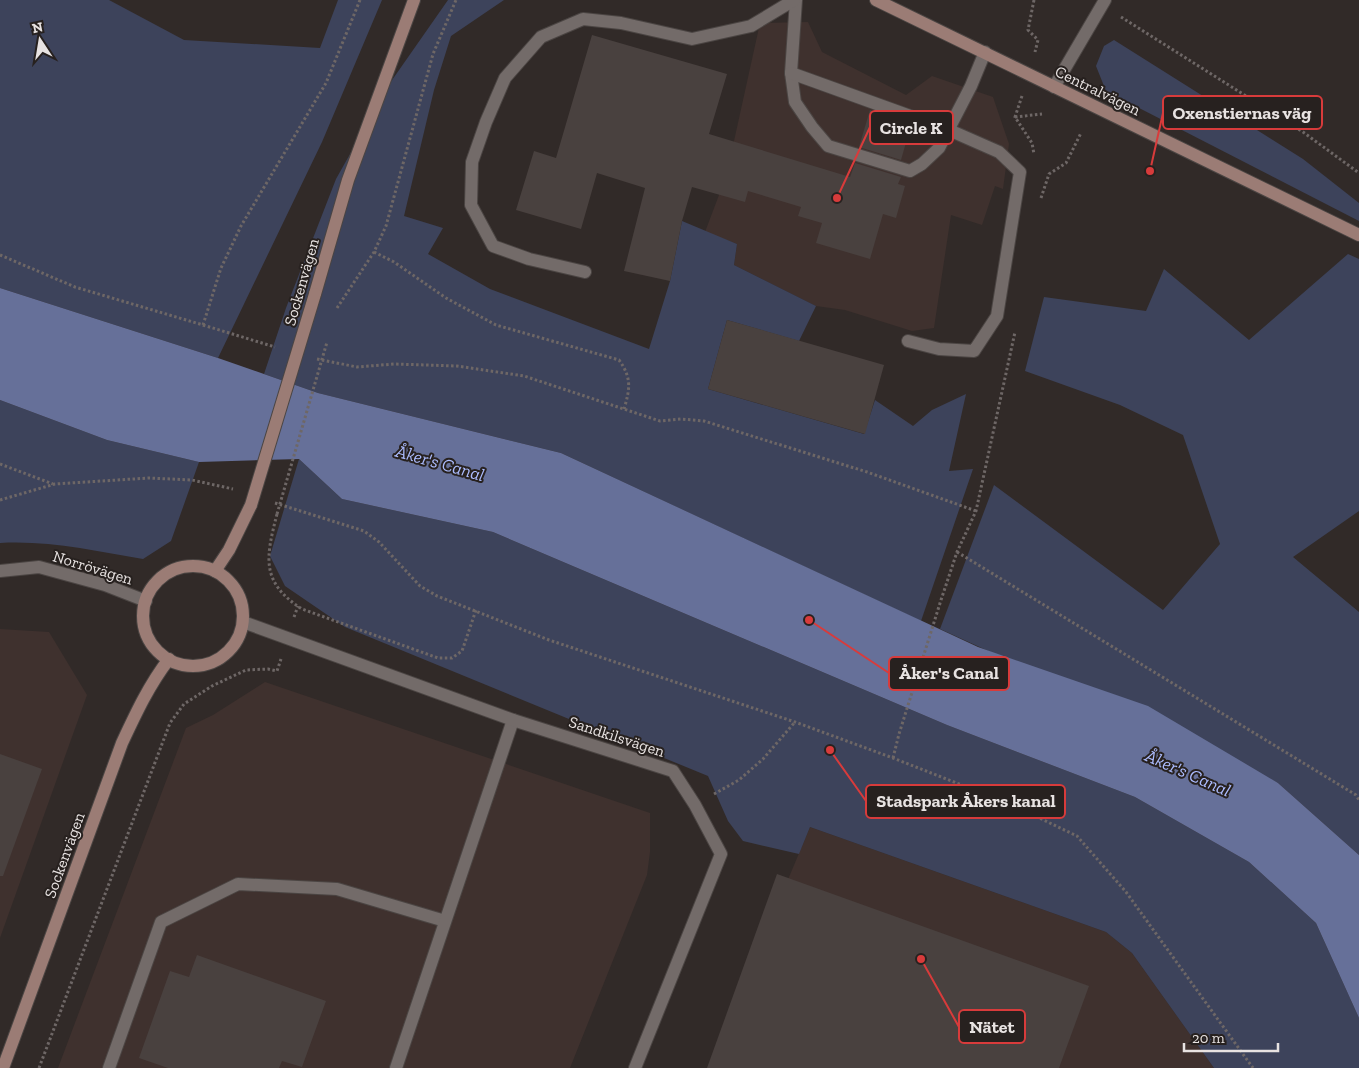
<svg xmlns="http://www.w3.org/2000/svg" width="1359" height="1068" viewBox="0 0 1359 1068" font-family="'Zilla Slab',serif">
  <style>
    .built { fill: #3f312e }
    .green { fill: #3d435b }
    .water { fill: #667099 }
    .building { fill: #49413f }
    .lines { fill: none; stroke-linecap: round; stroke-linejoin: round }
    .lane-casing { stroke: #4b4543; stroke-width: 14 }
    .street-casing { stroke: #4b4543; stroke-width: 14 }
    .secondary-casing { stroke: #4b4543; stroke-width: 14 }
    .path { stroke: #6e6766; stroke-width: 3; stroke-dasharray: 2.5 2.5; stroke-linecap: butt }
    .lane { stroke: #736b69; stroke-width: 12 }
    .street { stroke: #736b69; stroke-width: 12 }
    .secondary { stroke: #9b7c75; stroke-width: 12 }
    .secondary-bridge-casing { stroke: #4b4543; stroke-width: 14; stroke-linecap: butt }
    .path-bridge { stroke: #6e6766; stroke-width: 3; stroke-dasharray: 2.5 2.5; stroke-linecap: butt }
    .secondary-bridge { stroke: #9b7c75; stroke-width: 12 }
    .labels { text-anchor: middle; stroke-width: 4; stroke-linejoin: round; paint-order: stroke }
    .street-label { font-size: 16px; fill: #e8e3e2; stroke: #27211f }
    .water-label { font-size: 18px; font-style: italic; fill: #acbcfe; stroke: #27211f }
    .leader { fill: none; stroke: #d83b3b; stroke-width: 2 }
    .callout-dot { fill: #d83b3b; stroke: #27211f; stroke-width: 2 }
    .callout { fill: #27211f; stroke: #d83b3b; stroke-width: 2 }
    .callout-label { font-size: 18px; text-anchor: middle; font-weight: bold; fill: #e8e3e2 }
  </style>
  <rect width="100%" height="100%" fill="#312a28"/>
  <!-- built -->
  <g class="built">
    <polygon points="808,22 822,52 906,95 932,76 993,97 1009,144 1003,189 995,186 982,225 951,215 934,328 912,331 845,310 816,306 734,265 737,244 705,232 719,195 734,141 760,23"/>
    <polygon points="0,629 49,632 87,695 0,938"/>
    <polygon points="265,682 650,813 650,852 647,875 570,1068 58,1068 186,728 213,715"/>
    <polygon points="810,827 1106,932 1132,953 1214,1068 709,1068"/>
  </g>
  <!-- green -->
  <g class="green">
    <polygon points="0,0 109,0 184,40 320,48 338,0 382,0 322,142 218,358 0,288"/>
    <polygon points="448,0 504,0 451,36 434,90 404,216 443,228 428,254 490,289 649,349 670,281 682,221 737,244 734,265 816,306 799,341 727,320 708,389 864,434 875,400 913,426 932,410 966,394 949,471 973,469 921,621 561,453 318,393 264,374 286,308 336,179 390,83"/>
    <polygon points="1114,40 1303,159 1359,203 1359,221 1106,91 1096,66 1104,46"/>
    <polygon points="1348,254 1359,259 1359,511 1293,557 1359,612 1359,855 1278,783 940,629 994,485 1163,610 1220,544 1183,435 1120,405 1025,371 1044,297 1146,311 1164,269 1249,340"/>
    <path d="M0 400 107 440 199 462 171 541 143 559C96 551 47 540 0 543Z"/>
    <polygon points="299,459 342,499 493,532 947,725 1135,797 1249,862 1316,923 1359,1018 1359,1068 1214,1068 1132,953 1106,932 810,827 799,854 743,841 728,821 708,776 345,627 285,586 270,556"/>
  </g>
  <!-- water -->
  <polygon class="water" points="0,288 218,358 318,393 561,453 978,647 1148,706 1278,783 1359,855 1359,1018 1316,923 1249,862 1135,797 947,725 493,532 342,499 299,459 199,462 107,440 0,400"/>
  <!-- building -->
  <g class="building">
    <polygon points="592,35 727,74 709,134 850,177 855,163 901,177 898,184 905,186 896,218 883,214 870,259 816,243 822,223 798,216 801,207 748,191 745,202 692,187 682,221 670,281 624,271 645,188 597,173 581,229 516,210 534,151 556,158"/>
    <polygon points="870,110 911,125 901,160 859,147"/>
    <polygon points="727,320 884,365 865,434 708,389"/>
    <polygon points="0,754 42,769 3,876 0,876"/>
    <polygon points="777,874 1089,986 1059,1068 707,1068"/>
    <polygon points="197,955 326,1001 302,1067 282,1061 279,1068 168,1068 139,1058 170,971 189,977"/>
  </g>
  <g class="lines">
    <defs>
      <g id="lane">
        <polyline points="796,0 791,73 795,102 812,127 828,146 910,171 922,164 939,148 971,86 985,52"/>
        <polyline points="791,73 949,130 999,152 1020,172 997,316 974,351 939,349 908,341"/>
        <polyline points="109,1068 161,922 238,884 337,889 445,921"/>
        <polyline points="396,1068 513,720"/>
      </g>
      <g id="street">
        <polyline points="1054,87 1105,0"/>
        <polyline points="585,272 529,259 493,246 471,205 472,162 486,122 505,78 541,37 583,19 621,23 692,39 751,26 794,0"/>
        <polyline points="0,571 39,567 105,585 146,601"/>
        <polyline points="243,622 513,720 673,771 695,805 721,854 635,1068"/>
      </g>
      <g id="secondary">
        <polyline points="876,0 1359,235"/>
        <polyline points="315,294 348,180 414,0"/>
        <circle cx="193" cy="616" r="50"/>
        <polyline points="215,571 229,550 251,505"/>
        <path d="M3 1068 122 743C136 713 149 685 169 659"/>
      </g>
    </defs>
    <!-- lane casing -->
    <use href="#lane" class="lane-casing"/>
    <!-- street casing -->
    <use href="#street" class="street-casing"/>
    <!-- secondary casing -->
    <use href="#secondary" class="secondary-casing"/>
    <!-- path -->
    <g class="path">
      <polyline points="1034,0 1028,30 1038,40 1035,52"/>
      <polyline points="1121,17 1303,132 1359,173"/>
      <polyline points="1022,96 1015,117 1032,143 1034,154"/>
      <polyline points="1015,117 1042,114"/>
      <polyline points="1041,198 1049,174 1066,163 1081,133"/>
      <path d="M374 252 394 262 446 298 496 325 619 360C632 378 630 389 624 409"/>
      <polyline points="0,255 75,287 203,325 221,268 241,226 326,83 360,0"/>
      <polyline points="337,308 374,252 386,226 433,54 456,0"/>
      <polyline points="203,325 275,347"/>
      <polyline points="317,359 357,367 394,364 457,366 524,376 660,421 681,419 704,421 867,472 976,511"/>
      <polyline points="0,464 53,484"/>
      <polyline points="0,500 55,484 149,478 192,480 233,489"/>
      <polyline points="275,503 364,531 379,542 420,586 437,596 549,640 795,722 893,758 1010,804 1077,836 1126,892 1253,1068"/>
      <path d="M277 514C266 557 260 582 302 609L438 658H452L462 651 476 610"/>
      <polyline points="957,552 1356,795 1359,800"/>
      <polyline points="294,617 298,606"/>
      <polyline points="893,758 899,734 941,600 957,552 976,511 1015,332"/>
      <polyline points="714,794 739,780 763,759 795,722"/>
      <polyline points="39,1068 170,723 184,704 212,686 246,670 268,669 277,671 281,659"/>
    </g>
    <!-- lane -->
    <use href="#lane" class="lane"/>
    <!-- street -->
    <use href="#street" class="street"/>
    <!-- secondary -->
    <use href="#secondary" class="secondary"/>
    <defs>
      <polyline id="secondary-bridge" points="251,505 315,294"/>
    </defs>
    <!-- secondary-bridge casing -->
    <use href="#secondary-bridge" class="secondary-bridge-casing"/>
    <!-- path-bridge -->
    <polyline class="path-bridge" points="277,514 327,342"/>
    <!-- secondary-bridge -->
    <use href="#secondary-bridge" class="secondary-bridge"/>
  </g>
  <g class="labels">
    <!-- street labels -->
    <g class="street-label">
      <text transform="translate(1098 90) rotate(26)" y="6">Centralvägen</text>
      <text transform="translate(301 282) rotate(-74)" y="6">Sockenvägen</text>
      <text transform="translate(93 567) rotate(17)" y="6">Norrövägen</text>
      <text transform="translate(617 736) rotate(18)" y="6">Sandkilsvägen</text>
      <text transform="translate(64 855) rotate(-70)" y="6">Sockenvägen</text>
    </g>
    <!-- water labels -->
    <g class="water-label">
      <text transform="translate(440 463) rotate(16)" y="6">Åker's Canal</text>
      <text transform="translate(1188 773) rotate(24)" y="6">Åker's Canal</text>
    </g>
  </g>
  <!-- callouts -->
  <path class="leader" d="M1150 171L1163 113M837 198L870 127M809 620L889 673M830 750L866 801M921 959L959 1027"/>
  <g class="callout-dot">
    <circle cx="1150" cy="171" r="5"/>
    <circle cx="837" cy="198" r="5"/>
    <circle cx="809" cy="620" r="5"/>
    <circle cx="830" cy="750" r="5"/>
    <circle cx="921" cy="959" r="5"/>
  </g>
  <g class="callout">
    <rect x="1163" y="96" width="159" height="33" rx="5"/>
    <rect x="870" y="111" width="83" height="33" rx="5"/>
    <rect x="889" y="657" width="120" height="33" rx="5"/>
    <rect x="866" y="785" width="199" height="33" rx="5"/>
    <rect x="959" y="1010" width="66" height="33" rx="5"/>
  </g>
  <g class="callout-label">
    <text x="1242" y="119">Oxenstiernas väg</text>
    <text x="911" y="134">Circle K</text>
    <text x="949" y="679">Åker's Canal</text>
    <text x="966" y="807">Stadspark Åkers kanal</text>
    <text x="992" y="1033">Nätet</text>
  </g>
  <!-- north arrow -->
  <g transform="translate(40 40) rotate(348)" stroke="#27211f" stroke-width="4" paint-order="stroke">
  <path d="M0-4L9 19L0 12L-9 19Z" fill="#e8e3e2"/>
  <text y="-8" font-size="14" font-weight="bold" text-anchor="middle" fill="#e8e3e2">N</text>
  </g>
  <!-- scale -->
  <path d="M1184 1043v8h94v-8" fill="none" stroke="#e8e3e2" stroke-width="2.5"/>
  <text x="1192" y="1043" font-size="15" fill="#e8e3e2" stroke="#27211f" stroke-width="4" paint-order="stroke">20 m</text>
</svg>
